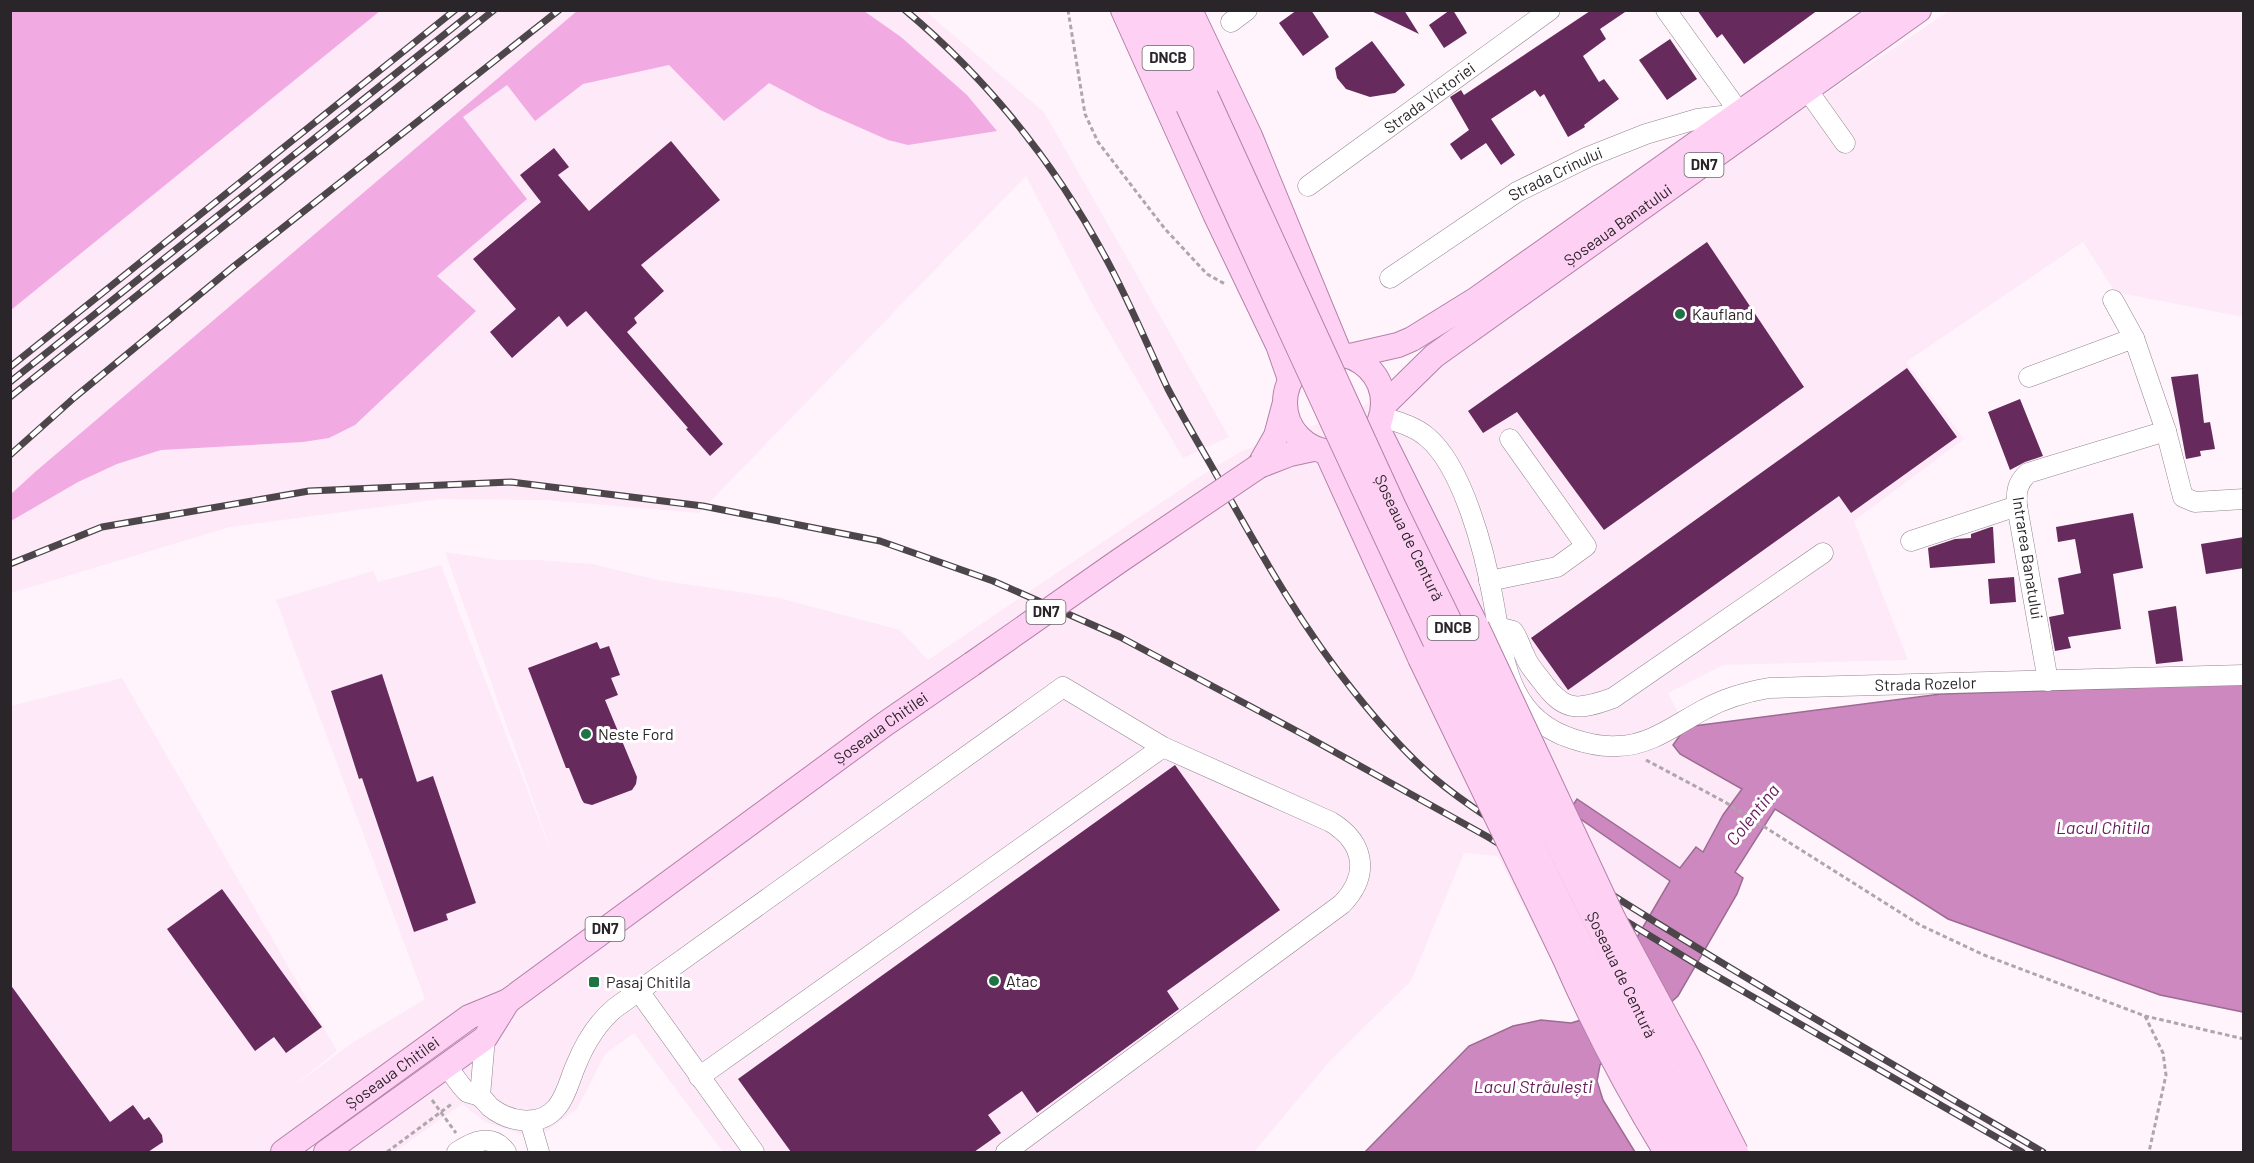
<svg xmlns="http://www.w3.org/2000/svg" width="2254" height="1163" viewBox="0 0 2254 1163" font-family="Barlow,sans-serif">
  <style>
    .built { fill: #fde9f8 }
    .forest { fill: #f2abe2 }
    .water { fill: #cd89bf; stroke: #9c6b92; stroke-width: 1.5 }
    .building { fill: #662b5c }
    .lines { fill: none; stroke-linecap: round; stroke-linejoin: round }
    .minor-casing { stroke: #91858e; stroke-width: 21 }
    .major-casing { stroke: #b381a8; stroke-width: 26 }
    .path { stroke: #afa6ac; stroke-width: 3; stroke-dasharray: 4.5 3; stroke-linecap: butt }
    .minor { stroke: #fff; stroke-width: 20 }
    .major { stroke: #fed1f4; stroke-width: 24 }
    .rail-casing { stroke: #4c464b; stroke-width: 7 }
    .rail { stroke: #fff; stroke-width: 4.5; stroke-dasharray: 14; stroke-linecap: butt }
    .major-bridge-casing { stroke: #b381a8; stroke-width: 26; stroke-linecap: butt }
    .major-bridge { stroke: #fed1f4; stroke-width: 24 }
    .poi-dot { fill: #1f7345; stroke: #fff; stroke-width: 2 }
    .labels { text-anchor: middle; stroke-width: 6; stroke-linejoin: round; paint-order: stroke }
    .shield { fill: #fff; stroke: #6a6669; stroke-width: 1.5 }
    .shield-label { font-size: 15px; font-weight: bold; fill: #2a2529 }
    .street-label { font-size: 16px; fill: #2a2529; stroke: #fff }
    .poi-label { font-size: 16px; fill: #2a2529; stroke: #fff; text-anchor: start }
    .water-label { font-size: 18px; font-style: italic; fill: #6a1a5e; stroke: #fff }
  </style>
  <rect width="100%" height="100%" fill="#fff4fc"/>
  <!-- built -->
  <g class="built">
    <polygon points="11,11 925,11 1044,112 1229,437 1183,458 1090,300 1026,176 699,513 545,500 441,499 230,527 11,593"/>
    <polygon points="1949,11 2243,11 2243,317 2115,292 2083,242 1906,362 1964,439 1854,521 1908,660 1723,665 1668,693 1686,727 1673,746 1680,754 1742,789 1723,815 1703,853 1696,848 1681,868 1576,799 1569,811 1671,881 1622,963 1582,1020 1498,856 1464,853 1411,981 1330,1061 1254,1152 723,1152 634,1033 605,1054 577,1109 536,1139 485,1122 462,1104 395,1152 11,1152 11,706 122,678 337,1051 288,1090 352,1043 425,999 276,600 373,571 378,582 441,565 555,862 445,552 498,560 539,560 592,564 658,580 779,598 900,630 928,660 1202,475 1242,451 1359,409"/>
  </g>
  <!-- forest -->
  <g class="forest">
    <polygon points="11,10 380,10 380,11 11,310"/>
    <polygon points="577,11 864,11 901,37 967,95 997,131 908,145 888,140 820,110 769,83 724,121 669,65 583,84 535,121 507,85 463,117 527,199 437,276 476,311 355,425 329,438 303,442 161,450 117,464 78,482 11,521 11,494 35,472"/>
  </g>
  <!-- water -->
  <polygon class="water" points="2243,684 2243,1012 2160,995 1948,919 1775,809 1735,872 1743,878 1737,894 1678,996 1600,1065 1597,1081 1603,1100 1635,1152 1365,1152 1469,1046 1513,1026 1541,1020 1571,1023 1581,1020 1622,963 1670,881 1569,811 1577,799 1680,868 1696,847 1703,852 1723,815 1742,789 1680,754 1673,745 1686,727 1941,694"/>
  <!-- building -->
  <g class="building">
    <polygon points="1297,10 1311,10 1329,37 1303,56 1279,23"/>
    <polygon points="1369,10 1404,10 1419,34"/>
    <polygon points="1450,10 1453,10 1467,33 1444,48 1429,25"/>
    <polygon points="1628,10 1600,29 1606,39 1583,56 1599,82 1604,79 1619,99 1584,125 1585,127 1568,137 1544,94 1540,97 1535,90 1491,119 1515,155 1501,165 1486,143 1461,160 1450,144 1469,130 1450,97 1461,90 1464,95 1590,11"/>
    <polygon points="1697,10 1818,10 1744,64 1722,34 1717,38"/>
    <polygon points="1670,39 1697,79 1667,100 1639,60"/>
    <polygon points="1372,41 1405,85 1395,93 1370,97 1346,89 1337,78 1335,68"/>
    <polygon points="671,141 720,200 641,265 664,291 634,318 637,323 627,332 723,444 710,456 686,429 688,428 586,311 567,327 559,316 512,358 490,332 516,309 473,259 541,202 520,175 554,148 569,167 558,175 589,211"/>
    <polygon points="1707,242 1804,387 1604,530 1517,412 1483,433 1468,411"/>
    <polygon points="1907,368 1957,437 1851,513 1839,496 1568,690 1531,638"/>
    <polygon points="2198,374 2204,423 2210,422 2215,449 2200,451 2201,456 2186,459 2171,377"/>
    <polygon points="2020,399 2043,456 2025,462 2010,470 1988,412"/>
    <polygon points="2133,513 2143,568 2113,574 2121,629 2068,637 2071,648 2055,651 2049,617 2064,614 2058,578 2081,573 2075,539 2058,542 2056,527"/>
    <polygon points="1991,527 1993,527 1995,563 1930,568 1928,548 1955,539 1971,538 1971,534"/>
    <polygon points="2244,537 2244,568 2206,574 2201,544"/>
    <polygon points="2014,577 2016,602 1990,604 1988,579"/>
    <polygon points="2176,606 2183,661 2156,664 2148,611"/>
    <polygon points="597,642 600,649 609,646 620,675 611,678 618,695 605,700 637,777 636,784 632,790 592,805 584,803 582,800 569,768 566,768 528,668"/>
    <polygon points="382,674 417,782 433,776 476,903 446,914 448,920 414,932 362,778 359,779 331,691"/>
    <polygon points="1175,765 1280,910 1167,991 1179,1009 1037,1113 1022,1091 988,1115 1001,1133 974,1152 791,1152 738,1079"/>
    <polygon points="222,889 322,1027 286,1053 274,1037 255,1051 167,929"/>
    <polygon points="10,984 110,1122 133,1105 144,1120 149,1117 162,1135 163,1142 148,1152 10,1152"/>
  </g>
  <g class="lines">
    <defs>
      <g id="minor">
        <polyline points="1666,10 1747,123"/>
        <polyline points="1231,22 1247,10"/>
        <polyline points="1808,91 1845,143"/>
        <path id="s1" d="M1308 186 1550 10"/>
        <path id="s2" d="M1390 278 1517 192 1588 157 1646 134 1697 119 1738 114"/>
        <polyline points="2113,300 2134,338 2166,431 2183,497 2195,502 2244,499"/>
        <polyline points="2029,377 2134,338"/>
        <path id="s3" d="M1382 417C1398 422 1414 426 1427 437 1463 467 1485 553 1493 599 1504 658 1506 718 1573 739 1588 744 1602 747 1618 746 1650 746 1678 723 1705 709 1725 698 1746 692 1769 688L2244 675"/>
        <polyline points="1911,541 2017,506"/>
        <polyline points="1489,581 1557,567 1586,546 1510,439"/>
        <path d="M1497 627 1513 631C1519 639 1520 647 1525 656 1528 665 1535 672 1541 680 1564 712 1577 711 1613 698L1823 553"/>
        <path d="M2048 681 2017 506C2016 492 2017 483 2028 473L2166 431"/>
        <polyline points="638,990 754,1152"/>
        <path d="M447 1066C453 1074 460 1086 467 1092 471 1094 477 1094 480 1097 484 1099 487 1104 490 1107 509 1122 540 1128 557 1107 567 1095 570 1078 576 1065 585 1043 597 1023 615 1008L1063 687 1163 747 1331 822C1365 843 1370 875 1342 904L1006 1152"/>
        <polyline points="699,1077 1163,747"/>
        <polyline points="480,1096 485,1038"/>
        <polyline points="530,1121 539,1152"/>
        <path d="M457 1152C474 1141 492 1133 506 1152"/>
      </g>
      <g id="major">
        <polyline points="1123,10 1215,214 1278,345 1290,379"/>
        <polyline points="1147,10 1188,106"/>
        <polyline points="1169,10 1206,96"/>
        <polyline points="1190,10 1250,136 1340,354"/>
        <circle cx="1334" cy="403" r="49"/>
        <polyline points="1350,356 1398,345 1412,339 1475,300 1885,10"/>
        <path id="s4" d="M1383 406 1434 356 1919 10"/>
        <polyline points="1377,427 1477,627"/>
        <polyline points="1327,453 1420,658"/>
        <polyline points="1259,466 1276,436 1284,406"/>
        <polyline points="1259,466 1290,454 1313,449"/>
        <path id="s5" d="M283 1152 469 1017 508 1001 885 724 972 664"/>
        <polyline points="326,1152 485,1038 508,1001"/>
      </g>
    </defs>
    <!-- minor casing -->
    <use href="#minor" class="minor-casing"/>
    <!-- major casing -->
    <use href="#major" class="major-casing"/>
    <!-- path -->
    <g class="path">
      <polyline points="1068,10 1085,114 1098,142 1165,229 1207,274 1225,284"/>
      <polyline points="1646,760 1725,802 1920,925 1984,955 2145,1016 2244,1039"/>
      <polyline points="2145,1016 2163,1053 2166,1075 2149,1152"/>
      <polyline points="432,1100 456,1133"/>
      <polyline points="387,1152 453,1103"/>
    </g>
    <!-- minor -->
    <use href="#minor" class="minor"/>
    <!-- major -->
    <use href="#major" class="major"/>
    <defs>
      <g id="rail">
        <path d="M905 10C991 82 1060 170 1111 268 1132 308 1149 349 1168 389 1186 423 1206 456 1225 490 1265 561 1304 630 1355 693 1379 723 1405 753 1434 778 1481 817 1535 846 1587 879 1736 974 1890 1063 2043 1152"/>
        <polyline points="10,367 455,10"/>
        <polyline points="10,382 475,10"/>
        <polyline points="10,397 494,10"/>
        <polyline points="10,455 75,397 233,267 559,10"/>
        <polyline points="10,564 102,527 309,491 511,482 703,506 880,541 993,581 1120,637 1306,736 1488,837 1701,967 2022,1152"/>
      </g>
    </defs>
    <!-- rail casing -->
    <use href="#rail" class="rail-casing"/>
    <!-- rail -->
    <use href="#rail" class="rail"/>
    <defs>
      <g id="major-bridge">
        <path id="s6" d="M1206 96 1394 507 1668 1070 1715 1152"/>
        <path d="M1188 106C1287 324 1386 541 1490 757 1554 890 1616 1024 1690 1152"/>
        <polyline points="1477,627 1614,920 1689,1059 1736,1152"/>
        <path d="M1420 658 1565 959C1594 1026 1628 1090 1666 1152"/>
        <polyline points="972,664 1119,561 1259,466"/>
      </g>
    </defs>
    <!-- major-bridge casing -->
    <use href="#major-bridge" class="major-bridge-casing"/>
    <!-- major-bridge -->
    <use href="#major-bridge" class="major-bridge"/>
  </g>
  <!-- markers -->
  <g class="poi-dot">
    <circle cx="1680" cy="314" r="6"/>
    <circle cx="586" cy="734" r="6"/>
    <circle cx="994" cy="981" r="6"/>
    <rect x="588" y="976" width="12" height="12" rx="3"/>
  </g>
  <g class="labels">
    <!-- shield labels -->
    <g class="shield">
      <rect x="1142.5" y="46" width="51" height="24" rx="4.5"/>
      <rect x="1684.5" y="153" width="39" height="24" rx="4.5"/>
      <rect x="1026.5" y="600" width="39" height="24" rx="4.5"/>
      <rect x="1427.5" y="616" width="51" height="24" rx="4.5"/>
      <rect x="585.5" y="917" width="39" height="24" rx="4.5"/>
    </g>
    <g class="shield-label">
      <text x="1168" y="63">DNCB</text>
      <text x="1704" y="170">DN7</text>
      <text x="1046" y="617">DN7</text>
      <text x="1453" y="633">DNCB</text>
      <text x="605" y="934">DN7</text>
    </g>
    <!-- street labels -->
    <g class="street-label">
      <text dy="6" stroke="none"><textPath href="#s1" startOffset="150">Strada Victoriei</textPath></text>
      <text dy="6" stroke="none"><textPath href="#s2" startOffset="196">Strada Crinului</textPath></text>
      <text dy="6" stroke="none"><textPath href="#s4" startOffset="297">Șoseaua Banatului</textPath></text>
      <text dy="6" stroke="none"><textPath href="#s6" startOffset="486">Șoseaua de Centură</textPath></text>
      <text transform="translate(2028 558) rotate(81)" y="6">Intrarea Banatului</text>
      <text dy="6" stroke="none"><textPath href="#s3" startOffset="765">Strada Rozelor</textPath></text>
      <text dy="6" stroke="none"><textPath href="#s5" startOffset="734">Șoseaua Chitilei</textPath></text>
      <text dy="6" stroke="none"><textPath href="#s6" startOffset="972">Șoseaua de Centură</textPath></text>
      <text dy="6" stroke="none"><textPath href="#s5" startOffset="135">Șoseaua Chitilei</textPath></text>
    </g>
    <!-- poi labels -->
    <g class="poi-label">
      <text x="1692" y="320">Kaufland</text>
      <text x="598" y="740">Neste Ford</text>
      <text x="1006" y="987">Atac</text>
      <text x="606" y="988">Pasaj Chitila</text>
    </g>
    <!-- water labels -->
    <g class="water-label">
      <text transform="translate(1753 815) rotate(-51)" y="6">Colentina</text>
      <text x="2103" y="834">Lacul Chitila</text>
      <text x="1533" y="1093">Lacul Străulești</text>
    </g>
  </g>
  <!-- border -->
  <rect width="2254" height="1163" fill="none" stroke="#2a2529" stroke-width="24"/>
</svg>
